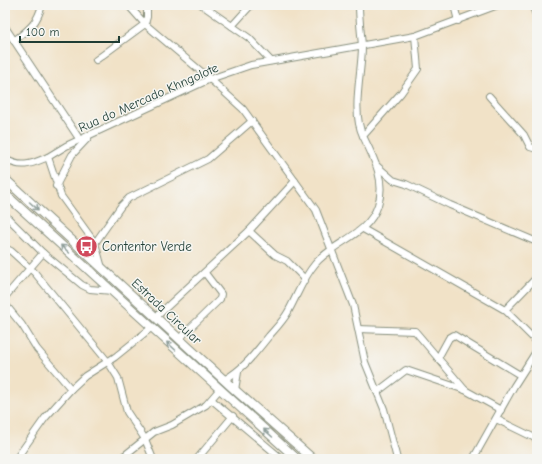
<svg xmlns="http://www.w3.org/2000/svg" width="542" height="464" viewBox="0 0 542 464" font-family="'Comic Neue',sans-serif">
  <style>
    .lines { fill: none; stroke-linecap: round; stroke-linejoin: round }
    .minor-casing { stroke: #88907e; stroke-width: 8 }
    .major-casing { stroke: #88907e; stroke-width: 10 }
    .minor { stroke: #fff; stroke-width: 6 }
    .major { stroke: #fff; stroke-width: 8 }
    .oneway { stroke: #8f9e9a }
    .labels { text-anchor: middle; stroke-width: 3; stroke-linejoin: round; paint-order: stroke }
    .street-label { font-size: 13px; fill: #1f3d34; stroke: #f6f6f2 }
    .poi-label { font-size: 13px; fill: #1f3d34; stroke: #f6f6f2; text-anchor: start }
  </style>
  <rect width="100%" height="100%" fill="#f6f6f2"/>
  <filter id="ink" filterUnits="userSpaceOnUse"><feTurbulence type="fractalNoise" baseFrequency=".025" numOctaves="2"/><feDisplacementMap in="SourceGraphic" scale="8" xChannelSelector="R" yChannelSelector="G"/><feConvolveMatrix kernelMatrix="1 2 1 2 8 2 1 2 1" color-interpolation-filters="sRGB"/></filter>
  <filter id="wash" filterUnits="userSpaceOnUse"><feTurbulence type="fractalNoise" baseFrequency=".012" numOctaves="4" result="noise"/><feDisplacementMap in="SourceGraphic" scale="16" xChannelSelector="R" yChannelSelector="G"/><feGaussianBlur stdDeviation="0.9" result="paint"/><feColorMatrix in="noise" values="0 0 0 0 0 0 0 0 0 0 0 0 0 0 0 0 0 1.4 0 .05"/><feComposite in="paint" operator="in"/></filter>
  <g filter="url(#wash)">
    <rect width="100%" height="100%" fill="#f1e2c7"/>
  </g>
  <g filter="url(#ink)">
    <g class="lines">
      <defs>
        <g id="minor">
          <polyline points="128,5 145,24 210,79 243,109 316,210 353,305 365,362 384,409 397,459"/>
          <polyline points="202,5 249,38 271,61"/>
          <path d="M359 5C359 19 361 32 362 46 362 73 351 111 363 136"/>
          <polyline points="454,5 458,21"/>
          <polyline points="532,5 537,17"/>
          <polyline points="232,26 251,5"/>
          <polyline points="5,27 80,140"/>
          <path d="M14 41C29 29 37 24 42 5"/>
          <polyline points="96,60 145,24 147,17 147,5"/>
          <polyline points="489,96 524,135 530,147 537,149"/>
          <path d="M5 159C22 169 31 164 48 157"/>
          <polyline points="377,166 393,180 406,184 450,205 537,242"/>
          <polyline points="56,186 72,155 88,138"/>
          <polyline points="5,215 43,253 82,285 90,289 112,291"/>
          <polyline points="363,229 505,310 537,342"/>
          <polyline points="249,231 275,255 287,261 305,279"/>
          <polyline points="95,243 121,206 129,198 208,159 252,121"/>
          <polyline points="5,248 11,251 35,273 108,362 118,378 127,412 145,439 153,459"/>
          <polyline points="102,268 95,243 61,196 48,157 66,146 210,79 251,65 415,36 498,5"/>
          <polyline points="5,297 43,253"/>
          <polyline points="5,304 22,325 37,349 71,389"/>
          <polyline points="505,310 537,277"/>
          <polyline points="156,317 249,231 295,181"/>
          <polyline points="358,329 415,331 465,390 501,410"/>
          <polyline points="179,339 220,299 221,294 205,273"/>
          <polyline points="438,358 449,338 454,335 520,375"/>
          <path d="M224 380C244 369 255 353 269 336 276 328 283 321 288 312 297 296 303 278 315 264 334 241 368 236 378 205 386 181 374 158 363 136L401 93 418 69 415 36"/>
          <polyline points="235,390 238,372"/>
          <polyline points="377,392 406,370 465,390"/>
          <polyline points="212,400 282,459"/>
          <polyline points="496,419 537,439"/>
          <polyline points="16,459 45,418 71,389 85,376 115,357 151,328"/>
          <polyline points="120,459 154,432 172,425 206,405 219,390"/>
          <polyline points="197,459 233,416"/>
          <polyline points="473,459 514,386 537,350"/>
        </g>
        <g id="major">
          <polyline points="5,179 235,390 313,459"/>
          <polyline points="5,194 297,459"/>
        </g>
      </defs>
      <!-- minor casing -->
      <use href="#minor" class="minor-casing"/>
      <!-- major casing -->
      <use href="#major" class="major-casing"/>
      <!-- minor -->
      <use href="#minor" class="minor"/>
      <!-- major -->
      <use href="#major" class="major"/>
    </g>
    <!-- one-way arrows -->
    <defs><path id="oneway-shaft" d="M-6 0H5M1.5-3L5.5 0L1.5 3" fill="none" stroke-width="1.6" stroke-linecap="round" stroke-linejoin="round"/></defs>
    <g class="oneway">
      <use href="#oneway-shaft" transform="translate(34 206) rotate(42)"/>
      <use href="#oneway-shaft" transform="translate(65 249) rotate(-138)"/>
      <use href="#oneway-shaft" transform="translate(171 346) rotate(-138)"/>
      <use href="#oneway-shaft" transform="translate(268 433) rotate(-138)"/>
    </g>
  </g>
  <!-- icons -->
  <defs>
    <symbol id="bus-disc" viewBox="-11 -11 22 22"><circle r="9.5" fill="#d1495b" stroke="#f6f6f2"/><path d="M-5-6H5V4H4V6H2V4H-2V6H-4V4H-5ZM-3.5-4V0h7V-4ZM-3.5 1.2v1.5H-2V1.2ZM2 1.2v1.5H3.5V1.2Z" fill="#fff"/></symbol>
  </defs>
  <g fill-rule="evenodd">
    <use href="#bus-disc" x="74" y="234" width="25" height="25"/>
  </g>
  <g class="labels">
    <!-- street labels -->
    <g class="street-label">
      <text transform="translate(148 97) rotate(-24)" y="5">Rua do Mercado Khngolote</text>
      <text transform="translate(167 311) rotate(43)" y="5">Estrada Circular</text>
    </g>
    <!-- poi labels -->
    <g class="poi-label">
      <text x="102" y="251">Contentor Verde</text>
    </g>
  </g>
  <!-- margin -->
  <rect width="542" height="464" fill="none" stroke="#f6f6f2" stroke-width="20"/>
  <!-- scale -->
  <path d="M20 36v6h99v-6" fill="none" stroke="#1f3d34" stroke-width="2"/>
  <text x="26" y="36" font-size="12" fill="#1f3d34" stroke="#f6f6f2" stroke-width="3" paint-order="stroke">100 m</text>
</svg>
